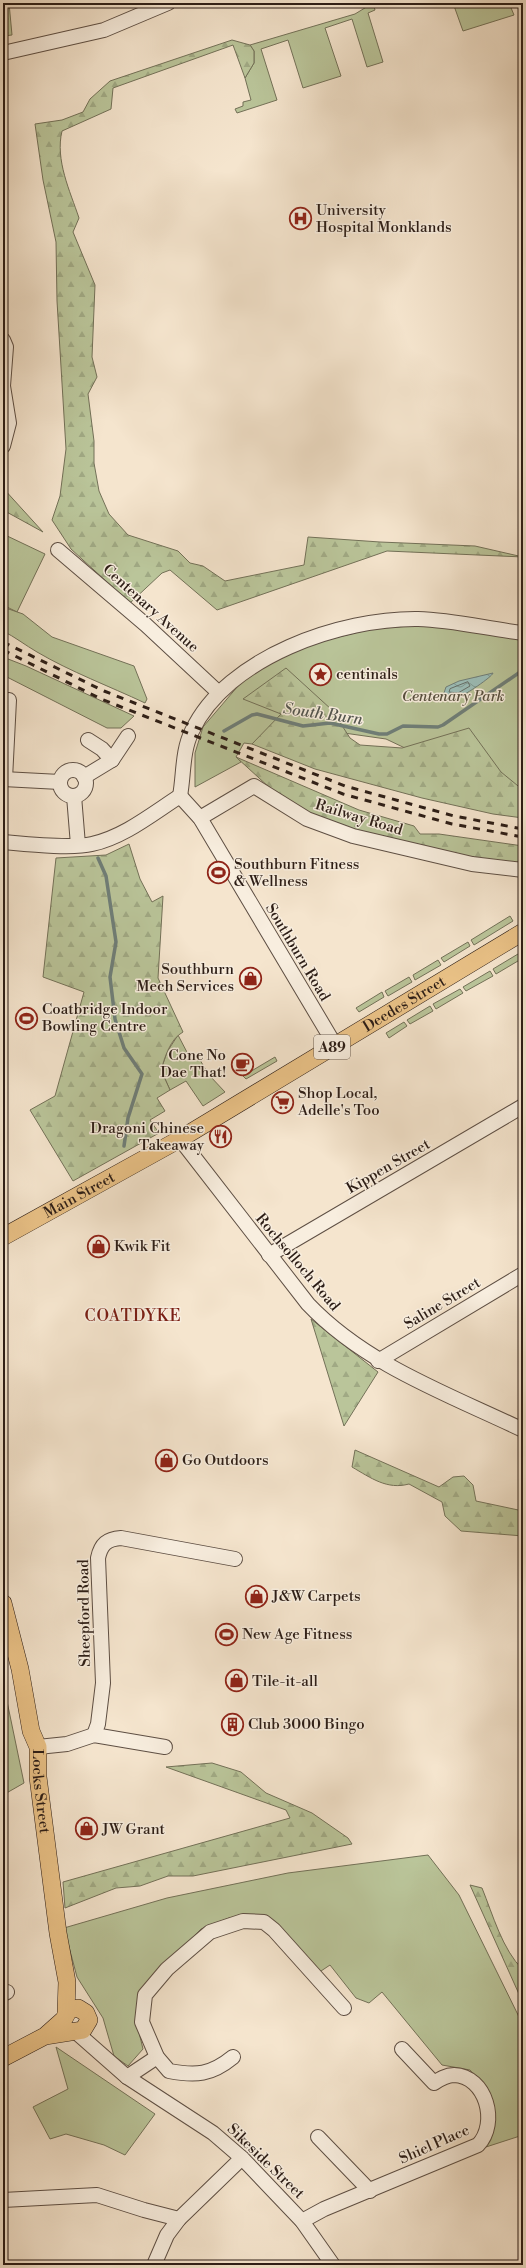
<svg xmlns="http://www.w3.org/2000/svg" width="526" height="2268" viewBox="0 0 526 2268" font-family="'Libre Bodoni',serif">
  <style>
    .green { fill: #bac59a; stroke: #737158 }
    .forest { fill: url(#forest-firs); stroke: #737158 }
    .wetland { fill: url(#wetland-marsh); stroke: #737158 }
    .water { fill: url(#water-waves); stroke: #6f7e78 }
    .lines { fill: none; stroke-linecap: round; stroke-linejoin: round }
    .shore { stroke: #646e68; stroke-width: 1 }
    .stream { stroke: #6f7e78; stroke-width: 3.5 }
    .minor-casing { stroke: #5e4f44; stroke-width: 16 }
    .major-casing { stroke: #2c1d16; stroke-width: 18 }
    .minor { stroke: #f8eedf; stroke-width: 14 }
    .major { stroke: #eac287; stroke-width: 17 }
    .rail { stroke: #2c1d16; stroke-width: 3; stroke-dasharray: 7 7; stroke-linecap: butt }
    .labels { text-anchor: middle; stroke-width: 3; stroke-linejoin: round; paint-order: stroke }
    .shield { fill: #f8eedf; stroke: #695c52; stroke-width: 1 }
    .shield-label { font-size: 14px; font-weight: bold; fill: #2c1d16 }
    .poi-label { font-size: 15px; fill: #2c1d16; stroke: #f8eedf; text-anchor: start }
    .street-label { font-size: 15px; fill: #2c1d16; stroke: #f8eedf }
    .park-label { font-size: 15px; font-style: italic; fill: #574f3e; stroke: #f8eedf }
    .water-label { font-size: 16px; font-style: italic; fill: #53564f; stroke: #f8eedf }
    .neighbourhood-label { font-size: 16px; letter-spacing: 1px; fill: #7a1f14; stroke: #f8eedf }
  </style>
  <defs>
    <pattern id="forest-firs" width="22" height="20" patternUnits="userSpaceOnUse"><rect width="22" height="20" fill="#bac59a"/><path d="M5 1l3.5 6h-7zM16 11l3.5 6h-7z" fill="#a0a984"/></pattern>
    <pattern id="wetland-marsh" width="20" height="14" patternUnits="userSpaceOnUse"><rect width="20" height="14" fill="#bac59a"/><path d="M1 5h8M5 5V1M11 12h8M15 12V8" fill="none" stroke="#a0a984"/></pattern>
    <pattern id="water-waves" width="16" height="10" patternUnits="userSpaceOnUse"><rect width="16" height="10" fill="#9cbfba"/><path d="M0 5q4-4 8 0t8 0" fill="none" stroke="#7f9b96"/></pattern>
  </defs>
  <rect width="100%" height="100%" fill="#f5e5ce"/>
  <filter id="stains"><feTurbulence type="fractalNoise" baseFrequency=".005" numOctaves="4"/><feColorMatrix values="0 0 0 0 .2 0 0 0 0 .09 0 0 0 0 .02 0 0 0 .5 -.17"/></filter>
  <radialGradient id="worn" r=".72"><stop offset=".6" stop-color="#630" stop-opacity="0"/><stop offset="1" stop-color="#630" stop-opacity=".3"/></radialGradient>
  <!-- green -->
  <g class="green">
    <polygon points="373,3 375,10 368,13 383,62 367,67 352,19 325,28 341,76 303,88 288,40 261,49 277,100 237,113 235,109 243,106 243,102 251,100 245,78 254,63 254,51 250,45 355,14"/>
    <polygon points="453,3 509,3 514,15 463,31"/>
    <polygon points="3,534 45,554 17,612 3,605"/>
    <path d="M3 607 23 614 52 637 134 666 147 699 145 703C109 686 71 672 37 652 25 645 15 637 3 631Z"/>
    <polygon points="423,625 523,637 523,804 386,739 281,724 252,744 244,743 236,757 241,762 195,787 195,753 203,727 244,679 273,660 314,643 371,629"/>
    <polygon points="3,657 26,666 134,716 121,728 107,728 3,675"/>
    <polygon points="510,916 513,921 474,945 471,940"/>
    <polygon points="468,942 470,946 444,962 441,958"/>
    <polygon points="523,951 523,958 496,974 493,969"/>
    <polygon points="438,960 441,965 415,980 413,975"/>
    <polygon points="490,971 493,976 466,991 463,987"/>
    <polygon points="409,977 412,982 388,996 385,991"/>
    <polygon points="460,989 463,993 436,1009 433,1004"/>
    <polygon points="382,992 384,997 359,1012 356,1008"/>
    <polygon points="430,1006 433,1011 410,1024 407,1020"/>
    <polygon points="404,1022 407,1026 389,1038 386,1033"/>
    <polygon points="178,1035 190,1058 197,1055 209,1075 225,1092 203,1106 186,1081 170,1090 161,1070 167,1052"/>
    <polygon points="275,1057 277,1061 246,1079 243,1076"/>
    <polygon points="3,1682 24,1783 3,1795"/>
    <polygon points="428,1855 459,1895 523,2025 523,2135 486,2147 493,2126 491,2095 470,2070 442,2065 382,1992 369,2003 356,1998 330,1965 318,1973 262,1918 229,1918 201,1929 143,1988 136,2020 143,2049 128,2066 114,2056 103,2018 77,1977 64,1928 167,1898 288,1873"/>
    <polygon points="56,2047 155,2114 125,2155 104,2145 66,2134 50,2139 33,2107 68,2089"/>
  </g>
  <!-- forest -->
  <g class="forest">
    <path d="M232 40 250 45 254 51V63L245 78 233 45 113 88 111 109 62 131C55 160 70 191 79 218L73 232 95 285 92 357 97 377 88 394 94 441V463L99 491 109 514 128 535 178 551 190 563 203 566 225 581 304 565 308 537 380 542 475 546 523 557 387 551 217 610 170 570 162 573 130 603 71 549 52 520 60 496 66 449 57 301 56 242 43 180 35 124 62 120 83 112 90 99 110 81Z"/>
    <polygon points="3,488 43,532 3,510"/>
    <polygon points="286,668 332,710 350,738 360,745 402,748 469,728 501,772 523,790 523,818 493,814 422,798 315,769 252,744 281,714 243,699"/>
    <polygon points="236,757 359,810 414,826 420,834 439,834 523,846 523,865 497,863 355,831 315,817 282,799"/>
    <path d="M129 844 140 879 152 902 163 896 158 978 183 1032C170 1039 165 1057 161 1070L170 1090 157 1098 165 1111 150 1120 159 1133 73 1181 30 1110 55 1096 84 992 43 977 56 858 106 855Z"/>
    <polygon points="311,1319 378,1372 344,1426"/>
    <path d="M355 1450 439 1487 453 1477 464 1476 473 1485 476 1501 523 1511V1536L461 1531 445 1516 442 1502 409 1484C387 1490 371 1478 352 1467Z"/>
    <polygon points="212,1763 241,1772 266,1793 312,1813 348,1838 352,1844 193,1876 168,1876 140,1886 116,1888 65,1908 63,1882 290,1818 286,1810 166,1767"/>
    <path d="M470 1885 482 1888C493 1915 502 1949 523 1970V2003Z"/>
  </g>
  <!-- wetland -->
  <polygon class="wetland" points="3,3 9,3 12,35 3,36"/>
  <!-- water -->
  <path class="water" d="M493 673C492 677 465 695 459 697 453 699 448 696 444 693L446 687 459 681Z"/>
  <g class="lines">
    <!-- shore -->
    <polygon class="shore" points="468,682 470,686 458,693 449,692 450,689"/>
    <!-- stream -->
    <g class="stream">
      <polyline points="224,731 252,715 257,714 303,726 330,723 379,734 387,734 403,726 438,727 443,725 523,670"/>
      <polyline points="98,858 106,876 116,942 110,977 115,1019 124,1048 142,1074 128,1118 124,1146"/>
    </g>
    <defs>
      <g id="minor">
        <polyline points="3,53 104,30 168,3"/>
        <polyline points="3,340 6,347 3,386 9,423 3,446"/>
        <polyline points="58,550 146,625 219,693"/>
        <polyline points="88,740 102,749 112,760"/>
        <circle cx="73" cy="783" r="13"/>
        <polyline points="84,777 112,760 128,736"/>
        <polyline points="3,779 60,782"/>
        <polyline points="5,779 9,700"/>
        <polyline points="74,796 78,845"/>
        <path d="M180 796C184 774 182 751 192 731 227 657 341 618 418 619 454 620 488 629 523 633"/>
        <polyline points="180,796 200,818 335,1045"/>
        <polyline points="200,818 254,786 307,819 353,836 472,864 523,870"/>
        <path d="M3 842C26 844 71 849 92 844 124 837 152 814 180 796"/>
        <path d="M180 1139 308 1304C366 1365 448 1394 523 1430"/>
        <polyline points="269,1255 523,1106"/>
        <polyline points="378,1361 523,1274"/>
        <path d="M94 1735 98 1724 103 1683 98 1558C101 1544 107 1539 121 1538L235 1559"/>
        <polyline points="38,1747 67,1744 94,1735 165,1747"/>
        <polyline points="3,1994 7,1992"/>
        <polyline points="77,2033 127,2077 213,2133 242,2158 302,2221 333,2265"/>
        <path d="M233 2057C211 2075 196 2076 169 2071L157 2057 142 2022 145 1995 167 1969 210 1932 243 1921 264 1922 274 1930 344 2008"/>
        <polyline points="127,2077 157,2057"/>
        <polyline points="318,2137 370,2191"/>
        <polyline points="3,2200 97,2195 144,2210 179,2219"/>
        <path d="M302 2221 324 2209 478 2145C499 2123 486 2076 454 2075 446 2075 440 2079 434 2083L402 2049"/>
        <polyline points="154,2265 167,2235 179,2219 242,2158"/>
      </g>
      <g id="major">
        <path id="s1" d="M3 1237 180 1139 523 932"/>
        <path id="s2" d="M3 1603 20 1669 31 1731 38 1747V1777L58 1933 67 1982 66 2013"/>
        <polyline points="3,2058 45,2036 64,2019 69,2010 78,2008 86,2013 89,2020 83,2030 45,2036"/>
      </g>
    </defs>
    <!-- minor casing -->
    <use href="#minor" class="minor-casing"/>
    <!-- major casing -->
    <use href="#major" class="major-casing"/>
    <!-- minor -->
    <use href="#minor" class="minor"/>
    <!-- major -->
    <use href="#major" class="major"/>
    <!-- rail -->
    <g class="rail">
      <polyline points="3,642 104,691 345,786 454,816 523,829"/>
      <polyline points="3,650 101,699 343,794 452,824 523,837"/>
    </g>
  </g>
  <!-- icons -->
  <defs>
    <symbol id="hospital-ring" viewBox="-11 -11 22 22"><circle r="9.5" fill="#f8eedf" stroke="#8f2418" stroke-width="1.5"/><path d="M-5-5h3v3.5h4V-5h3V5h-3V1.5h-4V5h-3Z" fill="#8f2418"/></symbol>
    <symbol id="sight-ring" viewBox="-11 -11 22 22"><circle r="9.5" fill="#f8eedf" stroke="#8f2418" stroke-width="1.5"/><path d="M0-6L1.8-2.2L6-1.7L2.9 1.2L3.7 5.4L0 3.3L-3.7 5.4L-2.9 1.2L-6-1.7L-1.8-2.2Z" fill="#8f2418"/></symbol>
    <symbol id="stadium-ring" viewBox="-11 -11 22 22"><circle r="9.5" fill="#f8eedf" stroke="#8f2418" stroke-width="1.5"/><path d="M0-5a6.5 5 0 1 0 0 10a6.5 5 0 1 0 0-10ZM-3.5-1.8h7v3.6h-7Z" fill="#8f2418"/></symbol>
    <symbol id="shop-ring" viewBox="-11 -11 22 22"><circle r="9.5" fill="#f8eedf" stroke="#8f2418" stroke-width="1.5"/><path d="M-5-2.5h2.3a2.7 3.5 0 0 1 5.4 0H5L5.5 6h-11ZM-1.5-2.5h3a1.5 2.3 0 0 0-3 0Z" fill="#8f2418"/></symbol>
    <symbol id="cafe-ring" viewBox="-11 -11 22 22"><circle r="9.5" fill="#f8eedf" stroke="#8f2418" stroke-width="1.5"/><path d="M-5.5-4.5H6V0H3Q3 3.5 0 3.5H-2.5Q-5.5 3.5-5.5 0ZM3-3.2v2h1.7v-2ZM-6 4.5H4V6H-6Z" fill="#8f2418"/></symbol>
    <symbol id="supermarket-ring" viewBox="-11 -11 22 22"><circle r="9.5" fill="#f8eedf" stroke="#8f2418" stroke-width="1.5"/><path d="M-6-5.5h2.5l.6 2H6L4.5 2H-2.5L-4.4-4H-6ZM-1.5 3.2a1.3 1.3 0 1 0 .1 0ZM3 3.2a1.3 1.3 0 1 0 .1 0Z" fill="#8f2418"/></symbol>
    <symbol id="restaurant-ring" viewBox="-11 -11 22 22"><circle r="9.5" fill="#f8eedf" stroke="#8f2418" stroke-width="1.5"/><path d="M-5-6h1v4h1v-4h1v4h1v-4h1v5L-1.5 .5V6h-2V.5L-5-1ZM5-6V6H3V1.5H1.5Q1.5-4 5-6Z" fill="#8f2418"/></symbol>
    <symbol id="building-ring" viewBox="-11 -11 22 22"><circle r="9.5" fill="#f8eedf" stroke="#8f2418" stroke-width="1.5"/><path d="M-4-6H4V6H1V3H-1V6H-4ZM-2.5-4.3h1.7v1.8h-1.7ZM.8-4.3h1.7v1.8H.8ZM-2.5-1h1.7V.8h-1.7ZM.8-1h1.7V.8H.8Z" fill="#8f2418"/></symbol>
  </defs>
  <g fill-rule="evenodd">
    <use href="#hospital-ring" x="288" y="206" width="25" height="25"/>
    <use href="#sight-ring" x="308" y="662" width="25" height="25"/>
    <use href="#stadium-ring" x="206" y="860" width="25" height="25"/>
    <use href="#shop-ring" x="238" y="966" width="25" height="25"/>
    <use href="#stadium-ring" x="14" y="1006" width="25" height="25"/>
    <use href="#cafe-ring" x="230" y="1052" width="25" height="25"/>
    <use href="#supermarket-ring" x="270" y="1090" width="25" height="25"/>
    <use href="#restaurant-ring" x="208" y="1124" width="25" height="25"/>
    <use href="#shop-ring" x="86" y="1234" width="25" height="25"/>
    <use href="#shop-ring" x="154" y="1448" width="25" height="25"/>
    <use href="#shop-ring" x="244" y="1584" width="25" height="25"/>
    <use href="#stadium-ring" x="214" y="1622" width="25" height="25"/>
    <use href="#shop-ring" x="224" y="1668" width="25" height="25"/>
    <use href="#building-ring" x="220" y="1712" width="25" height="25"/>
    <use href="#shop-ring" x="74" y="1816" width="25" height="25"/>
  </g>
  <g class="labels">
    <!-- shield labels -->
    <rect class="shield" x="314" y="1035" width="36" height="24" rx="3"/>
    <g class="shield-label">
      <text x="332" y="1052">A89</text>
    </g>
    <!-- poi labels -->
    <g class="poi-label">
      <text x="316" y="215">University<tspan x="316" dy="17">Hospital Monklands</tspan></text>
      <text x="336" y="679">centinals</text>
      <text x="234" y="869">Southburn Fitness<tspan x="234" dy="17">&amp; Wellness</tspan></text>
      <text x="234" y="974" text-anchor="end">Southburn<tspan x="234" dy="17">Mech Services</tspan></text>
      <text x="42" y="1014">Coatbridge Indoor<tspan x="42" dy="17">Bowling Centre</tspan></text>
      <text x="226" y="1060" text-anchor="end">Cone No<tspan x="226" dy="17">Dae That!</tspan></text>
      <text x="298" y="1098">Shop Local,<tspan x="298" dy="17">Adelle's Too</tspan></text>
      <text x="204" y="1133" text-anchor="end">Dragoni Chinese<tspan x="204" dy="17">Takeaway</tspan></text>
      <text x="114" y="1251">Kwik Fit</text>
      <text x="182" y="1465">Go Outdoors</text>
      <text x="272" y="1601">J&amp;W Carpets</text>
      <text x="242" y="1639">New Age Fitness</text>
      <text x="252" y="1686">Tile-it-all</text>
      <text x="248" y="1729">Club 3000 Bingo</text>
      <text x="102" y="1834">JW Grant</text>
    </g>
    <!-- street labels -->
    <g class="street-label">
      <text transform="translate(151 608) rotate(42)" y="5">Centenary Avenue</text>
      <text transform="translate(359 817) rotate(17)" y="5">Railway Road</text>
      <text transform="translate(298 952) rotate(59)" y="5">Southburn Road</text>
      <text dy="5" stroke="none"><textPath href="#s1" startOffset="464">Deedes Street</textPath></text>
      <text transform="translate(388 1166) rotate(-30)" y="5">Kippen Street</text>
      <text dy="5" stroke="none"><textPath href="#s1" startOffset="87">Main Street</textPath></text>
      <text transform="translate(298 1262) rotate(50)" y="5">Rochsolloch Road</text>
      <text transform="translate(442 1303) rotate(-31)" y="5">Saline Street</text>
      <text transform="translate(84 1613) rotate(-91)" y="5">Sheepford Road</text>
      <text dy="5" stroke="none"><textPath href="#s2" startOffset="193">Locks Street</textPath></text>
      <text transform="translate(434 2144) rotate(-24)" y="5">Shiel Place</text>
      <text transform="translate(266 2161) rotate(44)" y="5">Sikeside Street</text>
    </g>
    <!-- park labels -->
    <g class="park-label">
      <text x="453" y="701">Centenary Park</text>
    </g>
    <!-- water labels -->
    <g class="water-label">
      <text transform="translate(323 713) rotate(8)" y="6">South Burn</text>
    </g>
    <!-- neighbourhood labels -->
    <g class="neighbourhood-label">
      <text x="133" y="1321">COATDYKE</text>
    </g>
  </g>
  <!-- margin -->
  <rect width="526" height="2268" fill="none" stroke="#f5e5ce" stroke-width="16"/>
  <rect x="4" y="4" width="518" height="2260" fill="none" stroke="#2c1d16" stroke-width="2"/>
  <rect x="8" y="8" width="510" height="2252" fill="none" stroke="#2c1d16"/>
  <rect width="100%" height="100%" filter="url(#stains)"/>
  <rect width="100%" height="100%" fill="url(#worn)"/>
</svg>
